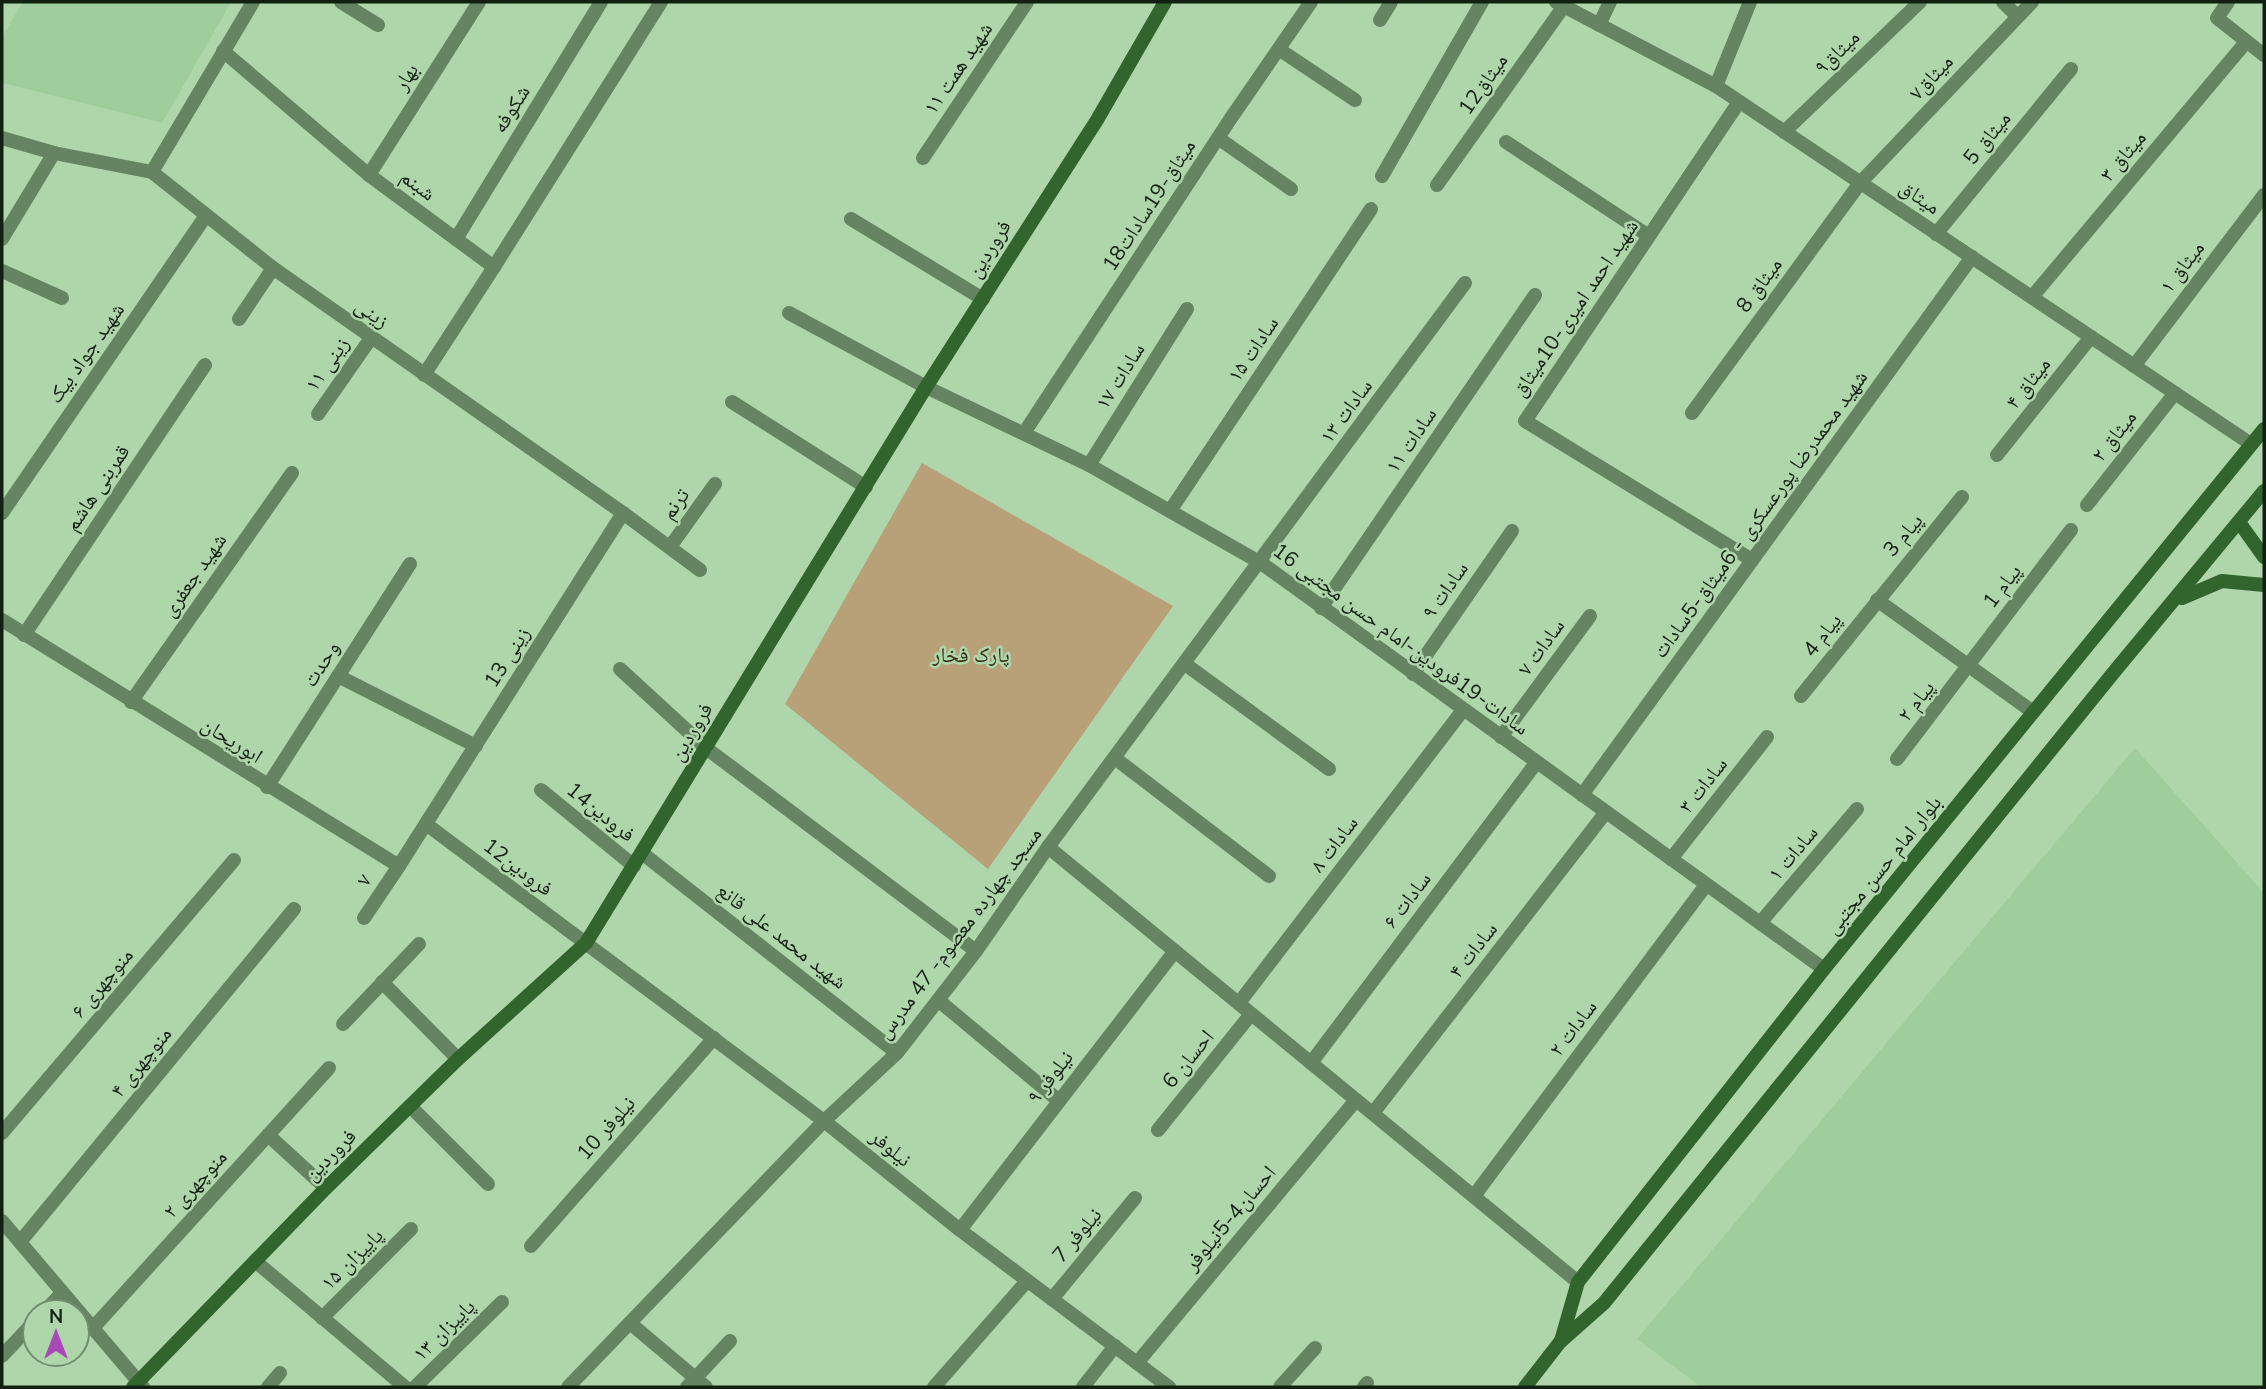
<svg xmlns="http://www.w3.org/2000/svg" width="2266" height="1389" viewBox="0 0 2266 1389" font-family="'Nunito Sans','Noto Naskh Arabic',sans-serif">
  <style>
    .built { fill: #a0cd9c }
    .green { fill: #b8a178 }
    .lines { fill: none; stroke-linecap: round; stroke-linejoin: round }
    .street { stroke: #658562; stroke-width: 14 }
    .secondary { stroke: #32642e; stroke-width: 14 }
    .labels { text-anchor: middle; stroke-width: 5; stroke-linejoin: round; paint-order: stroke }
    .street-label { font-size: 21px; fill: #112010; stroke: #afd6ab }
    .park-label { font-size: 21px; fill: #37290e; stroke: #afd6ab }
  </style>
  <rect width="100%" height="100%" fill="#afd6ab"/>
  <!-- built -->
  <g class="built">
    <polygon points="23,2 231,2 162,123 2,83 2,37"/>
    <polygon points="2135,748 2264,893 2264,1387 1701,1387 1637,1339"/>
  </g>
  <!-- green -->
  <polygon class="green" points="922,463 1173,606 988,869 785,704"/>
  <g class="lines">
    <!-- street -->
    <g class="street">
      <polyline points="341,2 378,25"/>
      <polyline points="1556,2 1716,86 2251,444"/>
      <polyline points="2003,2 2017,16"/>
      <polyline points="2228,2 2217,18 2264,55"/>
      <polyline points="1380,20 1391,2"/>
      <polyline points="1599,25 1610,2"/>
      <polyline points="1280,50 1355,100"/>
      <polyline points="223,51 369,175 494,267 424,375"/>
      <polyline points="1716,86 1750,2"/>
      <polyline points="1739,102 1525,421 1752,560"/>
      <polyline points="1784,132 1920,2"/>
      <polyline points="2,138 54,153 152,172 273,268 623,513 700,570"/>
      <polyline points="1218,138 1291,189"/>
      <polyline points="1506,142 1649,236"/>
      <polyline points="923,158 1027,2"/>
      <polyline points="152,172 253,2"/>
      <polyline points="369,175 479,2"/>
      <polyline points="1382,176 1482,2"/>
      <polyline points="1437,185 1564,6"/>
      <polyline points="851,219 983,299"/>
      <polyline points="1936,234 2071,69"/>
      <polyline points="2,239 54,153"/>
      <polyline points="456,239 601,2"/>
      <polyline points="494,267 661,2"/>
      <polyline points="2,271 62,298"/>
      <polyline points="2032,297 2246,42"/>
      <polyline points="789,313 926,387 1089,465 1261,563 1824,969"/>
      <polyline points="239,319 273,268"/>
      <polyline points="2134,366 2264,195"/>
      <polyline points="732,402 866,487"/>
      <polyline points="1692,413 1860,183 2032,2"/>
      <polyline points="318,414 371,338"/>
      <polyline points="1024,433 1231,118 1311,2"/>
      <polyline points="1997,455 2091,337"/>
      <polyline points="1089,465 1187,309"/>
      <polyline points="2087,505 2175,393"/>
      <polyline points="1170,511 1371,209"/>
      <polyline points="2,513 205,217"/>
      <polyline points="670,547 715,484"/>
      <polyline points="1877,600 2033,712"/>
      <polyline points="1321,608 1535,295"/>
      <polyline points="2,620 399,866 623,513"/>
      <polyline points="24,635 205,365"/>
      <polyline points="1185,664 1329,769"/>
      <polyline points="620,669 706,748 976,951"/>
      <polyline points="1413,674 1512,531"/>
      <polyline points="338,676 476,746"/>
      <polyline points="1801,696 1962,497"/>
      <polyline points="131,702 292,473"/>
      <polyline points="1501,737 1590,616"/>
      <polyline points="1116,759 1269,876"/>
      <polyline points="1897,759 2071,530"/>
      <polyline points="267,787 410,564"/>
      <polyline points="541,790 634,866"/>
      <polyline points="1582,795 1972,257"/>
      <polyline points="426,824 824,1121 960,1230 1169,1387"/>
      <polyline points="1048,847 1578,1282"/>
      <polyline points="642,853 897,1053"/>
      <polyline points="1671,859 1767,737"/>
      <polyline points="364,918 399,866"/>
      <polyline points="1760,923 1857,809"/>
      <polyline points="382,982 458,1059"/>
      <polyline points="938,1000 1058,1100"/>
      <polyline points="1239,1003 1463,710"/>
      <polyline points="343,1024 419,944"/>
      <polyline points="1311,1063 1536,763"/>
      <polyline points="410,1106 488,1184"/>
      <polyline points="1373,1113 1606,812"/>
      <polyline points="1158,1130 1251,1014"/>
      <polyline points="2,1133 234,860"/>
      <polyline points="268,1135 326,1188"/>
      <polyline points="1474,1196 1706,885"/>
      <polyline points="2,1221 143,1387"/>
      <polyline points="960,1230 1175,951"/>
      <polyline points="20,1242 294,909"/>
      <polyline points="531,1246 714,1038"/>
      <polyline points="255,1261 405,1387"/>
      <polyline points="1052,1299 1135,1198"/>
      <polyline points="44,1312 61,1294"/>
      <polyline points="322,1318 411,1229"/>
      <polyline points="630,1323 706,1387"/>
      <polyline points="92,1329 329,1068"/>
      <polyline points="2,1356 35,1321"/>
      <polyline points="1137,1363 1356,1100"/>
      <polyline points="268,1387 280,1373"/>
      <polyline points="415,1387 502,1302"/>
      <polyline points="568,1387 824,1121 897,1053 976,951 1048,847 1465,283"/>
      <polyline points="687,1387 730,1341"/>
      <polyline points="934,1387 1027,1281"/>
      <polyline points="1083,1387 1115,1346"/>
      <polyline points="1280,1387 1315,1348"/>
      <polyline points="1364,1387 1367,1383"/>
    </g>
    <!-- secondary -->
    <g class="secondary">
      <polyline points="2239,522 2264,557"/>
      <polyline points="2182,598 2222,581 2264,585"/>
      <polyline points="1561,1341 1578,1282 1824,969 2264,429"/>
      <polyline points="133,1387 326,1188 458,1059 586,943 926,387 1097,120 1165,2"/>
      <polyline points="1525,1387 1560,1342 1604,1303 2114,672 2264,491"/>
    </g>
  </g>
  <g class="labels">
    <!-- street labels -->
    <g class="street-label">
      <text transform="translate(1837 52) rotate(-44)" y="7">میثاق۹</text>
      <text transform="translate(958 68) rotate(-56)" y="7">شهید همت ۱۱</text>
      <text transform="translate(406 77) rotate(-58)" y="7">بهار</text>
      <text transform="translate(1931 77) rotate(-47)" y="7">میثاق۷</text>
      <text transform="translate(1483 84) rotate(-55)" y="7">12میثاق</text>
      <text transform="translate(511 109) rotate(-58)" y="7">شکوفه</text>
      <text transform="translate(1987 138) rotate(-51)" y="7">میثاق 5</text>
      <text transform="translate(2123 156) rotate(-50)" y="7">میثاق ۳</text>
      <text transform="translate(418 185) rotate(36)" y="7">شبنم</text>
      <text transform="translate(1920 197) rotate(34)" y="7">میثاق</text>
      <text transform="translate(1149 205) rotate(-57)" y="7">18میثاق-19سادات</text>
      <text transform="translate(989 249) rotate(-58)" y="7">فروردین</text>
      <text transform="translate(2182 267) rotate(-53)" y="7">میثاق ۱</text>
      <text transform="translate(1759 285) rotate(-54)" y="7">میثاق 8</text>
      <text transform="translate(1575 308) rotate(-56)" y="7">شهید احمد امیری-10میثاق</text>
      <text transform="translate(372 313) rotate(35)" y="7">زینی</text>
      <text transform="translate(1253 349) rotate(-56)" y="7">سادات ۱۵</text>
      <text transform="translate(86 353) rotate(-55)" y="7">شهید جواد بیک</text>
      <text transform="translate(327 364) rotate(-55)" y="7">زینی ۱۱</text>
      <text transform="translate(1120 376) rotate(-58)" y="7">سادات ۱۷</text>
      <text transform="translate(2028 383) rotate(-52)" y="7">میثاق ۴</text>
      <text transform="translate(1346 411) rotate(-54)" y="7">سادات ۱۳</text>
      <text transform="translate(2114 436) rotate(-52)" y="7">میثاق ۲</text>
      <text transform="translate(1411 440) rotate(-56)" y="7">سادات ۱۱</text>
      <text transform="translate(97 488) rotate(-56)" y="7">قمربنی هاشم</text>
      <text transform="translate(675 504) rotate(-55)" y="7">ترنم</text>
      <text transform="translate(1760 514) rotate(-54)" y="7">شهید محمدرضا پورعسکری - 6میثاق-5سادات</text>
      <text transform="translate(1903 535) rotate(-50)" y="7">پیام 3</text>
      <text transform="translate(194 575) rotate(-55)" y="7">شهید جعفری</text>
      <text transform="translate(2002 586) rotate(-53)" y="7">پیام 1</text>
      <text transform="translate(1445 590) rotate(-55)" y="7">سادات ۹</text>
      <text transform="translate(1822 635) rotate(-52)" y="7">پیام 4</text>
      <text transform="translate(1401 639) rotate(36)" y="7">سادات-19فرودین-امام حسن مجتبی 16</text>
      <text transform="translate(1541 647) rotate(-54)" y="7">سادات ۷</text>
      <text transform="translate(507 657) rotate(-58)" y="7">زینی 13</text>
      <text transform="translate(321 664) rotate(-57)" y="7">وحدت</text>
      <text transform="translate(1916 701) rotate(-52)" y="7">پیام ۲</text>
      <text transform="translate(691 732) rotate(-59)" y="7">فروردین</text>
      <text transform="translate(232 740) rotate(32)" y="7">ابوریحان</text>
      <text transform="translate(1703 785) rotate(-52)" y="7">سادات ۳</text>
      <text transform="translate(601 812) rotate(39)" y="7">14فرودین</text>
      <text transform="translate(1334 844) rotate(-53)" y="7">سادات ۸</text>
      <text transform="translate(1793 853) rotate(-50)" y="7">سادات ‍‍۱</text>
      <text transform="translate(1883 865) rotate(-51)" y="7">بلوار امام حسن مجتبی</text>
      <text transform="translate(518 867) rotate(37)" y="7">12فرودین</text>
      <text transform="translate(364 880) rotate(-57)" y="7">۷</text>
      <text transform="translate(1407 900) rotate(-53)" y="7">سادات ۶</text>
      <text transform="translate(959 933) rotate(-53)" y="7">مسجد چهارده معصوم- 47 مدرس</text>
      <text transform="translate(782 936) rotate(38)" y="7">شهید محمد علی قانع</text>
      <text transform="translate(1473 950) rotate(-52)" y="7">سادات ۴</text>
      <text transform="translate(102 983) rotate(-50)" y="7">منوچهری ۶</text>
      <text transform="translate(1573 1028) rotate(-53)" y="7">سادات ۲</text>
      <text transform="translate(1188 1059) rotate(-51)" y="7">احسان 6</text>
      <text transform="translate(141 1062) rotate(-51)" y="7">منوچهری ۴</text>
      <text transform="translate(1050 1077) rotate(-52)" y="7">نیلوفر ۹</text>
      <text transform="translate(606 1128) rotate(-49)" y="7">نیلوفر 10</text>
      <text transform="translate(891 1148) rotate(39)" y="7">نیلوفر</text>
      <text transform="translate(330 1155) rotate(-45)" y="7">فروردین</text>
      <text transform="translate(195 1184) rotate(-48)" y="7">منوچهری ۲</text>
      <text transform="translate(1230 1218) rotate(-50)" y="7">احسان4-5نیلوفر</text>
      <text transform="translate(1077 1235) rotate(-50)" y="7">نیلوفر 7</text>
      <text transform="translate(352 1259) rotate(-45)" y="7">پاییزان ۱۵</text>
      <text transform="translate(444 1330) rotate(-45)" y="7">پاییزان ۱۳</text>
    </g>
    <!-- park labels -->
    <g class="park-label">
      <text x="971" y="662">پارک فخار</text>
    </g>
  </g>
  <!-- border -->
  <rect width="2266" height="1389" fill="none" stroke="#112010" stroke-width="7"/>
  <!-- north arrow -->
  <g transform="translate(56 1333)"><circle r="33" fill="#afd6ab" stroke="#708d6d" stroke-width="2"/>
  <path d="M0-5L12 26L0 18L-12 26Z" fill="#a74ab5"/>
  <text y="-10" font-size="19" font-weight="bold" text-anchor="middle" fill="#112010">N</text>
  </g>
</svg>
